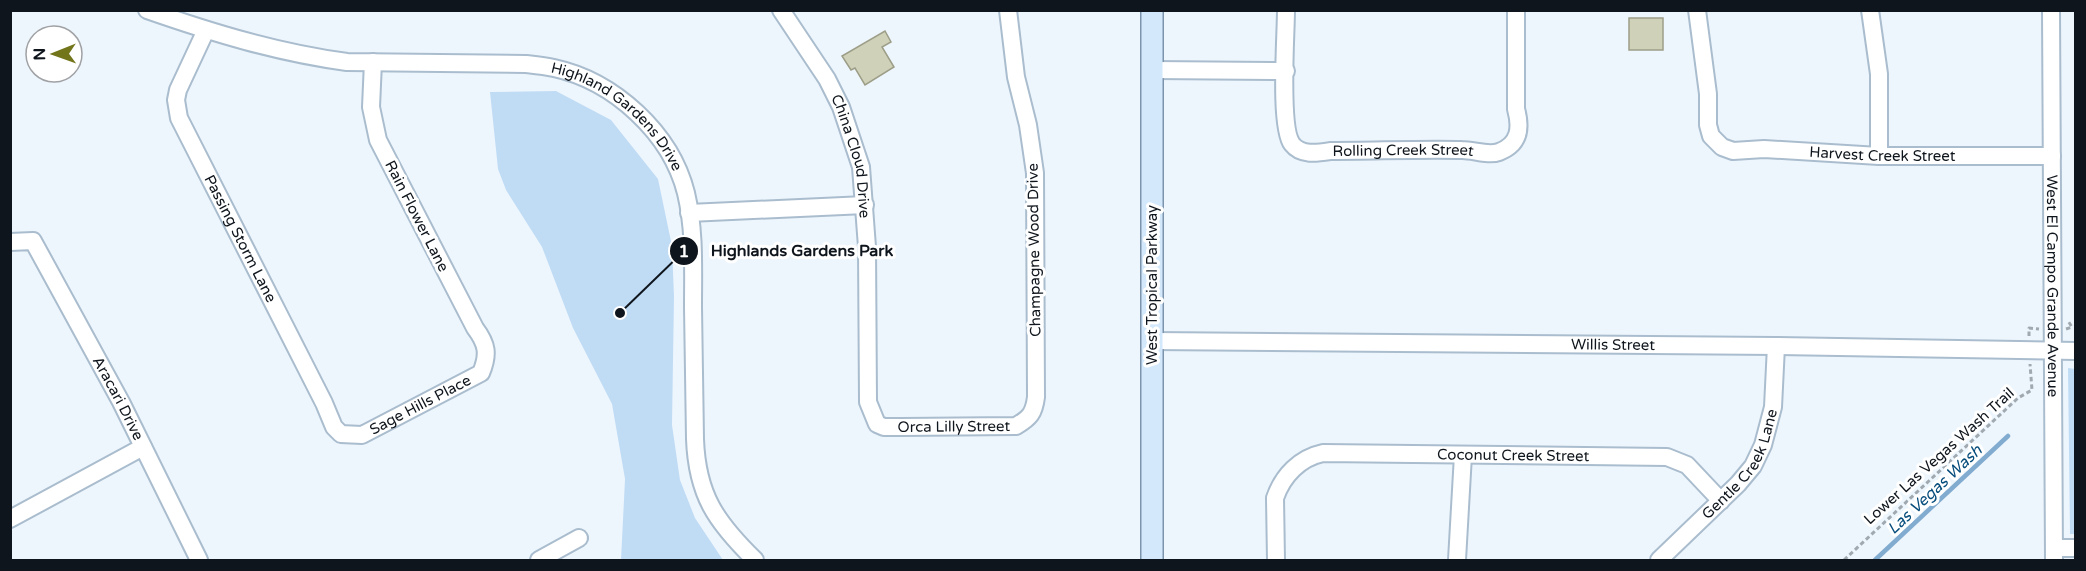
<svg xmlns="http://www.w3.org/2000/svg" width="2086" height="571" viewBox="0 0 2086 571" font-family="'Varela Round',sans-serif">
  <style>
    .green { fill: #c0dcf5 }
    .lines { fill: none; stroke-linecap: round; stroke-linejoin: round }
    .stream { stroke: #82abd0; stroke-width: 4.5 }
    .building { fill: #cfd1b9; stroke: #9d9e88; stroke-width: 1.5 }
    .minor-casing { stroke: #aabdce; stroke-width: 20 }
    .major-casing { stroke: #7c94ac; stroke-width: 24 }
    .path { stroke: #a1a9b0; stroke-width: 3; stroke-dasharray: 4.5 3; stroke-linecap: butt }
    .minor { stroke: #fff; stroke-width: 16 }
    .major { stroke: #d3e8fb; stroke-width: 21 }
    .labels { text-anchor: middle; stroke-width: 6; stroke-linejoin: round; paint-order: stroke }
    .street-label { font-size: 15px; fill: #0f151c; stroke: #fff }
    .water-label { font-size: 16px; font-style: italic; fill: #074d7c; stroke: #fff }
    .leader { fill: none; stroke: #0f151c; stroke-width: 2 }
    .callout-dot { fill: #0f151c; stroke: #fff; stroke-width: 2 }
    .mark-label { font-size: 18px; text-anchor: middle; font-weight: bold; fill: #fff }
    .callout-label { font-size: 16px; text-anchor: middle; font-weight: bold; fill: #0f151c; stroke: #fff; stroke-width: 6; stroke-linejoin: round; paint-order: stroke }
  </style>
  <rect width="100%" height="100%" fill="#eef6fd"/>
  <!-- green -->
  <g class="green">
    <polygon points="556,91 611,120 658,179 672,246 674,297 672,425 680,480 695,518 723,560 621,560 625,479 612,404 573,328 542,247 506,190 498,169 490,92"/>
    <polygon points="2068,368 2076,369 2075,534 2070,534"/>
  </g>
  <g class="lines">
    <!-- stream -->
    <polyline class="stream" points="1875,560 2008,436"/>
  </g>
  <!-- building -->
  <g class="building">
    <rect x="1629" y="18" width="34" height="32"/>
    <polygon points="885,31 891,42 882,47 894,67 865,85 855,68 851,70 842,56"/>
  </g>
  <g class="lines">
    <defs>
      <g id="minor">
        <path id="s1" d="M147 10C213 33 279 53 347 62L526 64C535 65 545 66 554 68 614 81 671 133 686 193 695 231 693 269 693 307 694 351 694 395 695 439 697 495 716 522 755 560"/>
        <path id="s2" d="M781 10 827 79 841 107 861 167 867 247 868 402 877 424 884 427H901L1016 426C1030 418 1034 413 1036 397L1035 173 1028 125 1016 77 1008 10"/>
        <path id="s3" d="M1286 10C1286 36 1279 127 1292 144 1301 156 1318 153 1331 151 1375 151 1418 149 1462 150 1474 150 1488 156 1499 152 1520 144 1521 127 1516 109V10"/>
        <path id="s4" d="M1697 10 1708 94V125L1711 136 1722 147 1733 151 1764 149 1879 156H2052"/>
        <polyline points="1870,10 1879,74 1879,156"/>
        <path id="s5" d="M2051 10 2054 560"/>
        <path id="s6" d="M206 30 178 90 176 100 179 118 324 403 334 427 341 434 362 435 481 373C489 354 487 344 475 328L378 140 371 107 373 62"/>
        <polyline points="1153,70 1286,71"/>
        <polyline points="689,213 865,205"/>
        <path id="s7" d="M10 242 33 241 121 402 199 560"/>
        <path id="s8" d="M1151 341 1776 346 2076 351"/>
        <polyline points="10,519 143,447"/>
        <polyline points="2054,548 2076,548"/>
        <polyline points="539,560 579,538"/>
        <path id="s9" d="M1276 560 1275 498C1283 475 1300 458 1323 453L1667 457 1687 465 1721 501"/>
        <polyline points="1457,560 1463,455"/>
        <path id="s10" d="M1659 560 1738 484 1753 466 1763 445 1773 407 1776 346"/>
      </g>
      <polyline id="major" points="1152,560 1152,10"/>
    </defs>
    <!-- minor casing -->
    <use href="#minor" class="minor-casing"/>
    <!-- major casing -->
    <use href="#major" class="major-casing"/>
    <!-- path -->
    <g class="path">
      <polyline points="2066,329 2072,327 2068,321"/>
      <polyline points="2029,336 2029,328 2039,329"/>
      <polyline points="1844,560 2018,398 2032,390 2030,364"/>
    </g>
    <!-- minor -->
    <use href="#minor" class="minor"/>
    <!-- major -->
    <use href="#major" class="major"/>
  </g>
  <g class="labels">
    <!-- street labels -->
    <g class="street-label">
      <text dy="5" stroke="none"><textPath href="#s1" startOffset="496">Highland Gardens Drive</textPath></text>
      <text dy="5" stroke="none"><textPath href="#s3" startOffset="249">Rolling Creek Street</textPath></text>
      <text dy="5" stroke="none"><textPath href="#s4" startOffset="304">Harvest Creek Street</textPath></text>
      <text dy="5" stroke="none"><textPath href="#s2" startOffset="165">China Cloud Drive</textPath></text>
      <text transform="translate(417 216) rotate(63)" y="5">Rain Flower Lane</text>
      <text dy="5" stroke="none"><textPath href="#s6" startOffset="230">Passing Storm Lane</textPath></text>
      <text transform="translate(1034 250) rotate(-91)" y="5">Champagne Wood Drive</text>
      <text transform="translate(1152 285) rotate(-90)" y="5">West Tropical Parkway</text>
      <text dy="5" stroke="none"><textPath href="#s5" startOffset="276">West El Campo Grande Avenue</textPath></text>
      <text dy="5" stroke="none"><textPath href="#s8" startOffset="462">Willis Street</textPath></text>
      <text dy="5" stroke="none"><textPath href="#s7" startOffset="202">Aracari Drive</textPath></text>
      <text dy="5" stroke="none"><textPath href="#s6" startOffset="537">Sage Hills Place</textPath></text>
      <text dy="5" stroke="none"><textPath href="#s2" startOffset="514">Orca Lilly Street</textPath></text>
      <text dy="5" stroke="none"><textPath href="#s9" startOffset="321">Coconut Creek Street</textPath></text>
      <text transform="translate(1939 456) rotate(-42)" y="5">Lower Las Vegas Wash Trail</text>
      <text dy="5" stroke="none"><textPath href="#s10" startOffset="128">Gentle Creek Lane</textPath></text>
    </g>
    <!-- water labels -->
    <g class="water-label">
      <text transform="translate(1934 489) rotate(-43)" y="6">Las Vegas Wash</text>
    </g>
  </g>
  <!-- callouts -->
  <path class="leader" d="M620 313L684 251"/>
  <g class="callout-dot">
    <circle cx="620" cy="313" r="6"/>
    <circle cx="684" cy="251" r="15"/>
  </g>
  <g class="mark-label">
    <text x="684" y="257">1</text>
  </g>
  <g class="callout-label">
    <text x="802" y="256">Highlands Gardens Park</text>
  </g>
  <!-- border -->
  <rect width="2086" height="571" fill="none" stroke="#0f151c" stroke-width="24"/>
  <!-- north arrow -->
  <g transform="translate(54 54) rotate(269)"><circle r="28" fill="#ffffff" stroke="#9fa1a4" stroke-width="1.5"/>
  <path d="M0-4.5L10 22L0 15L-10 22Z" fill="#73751b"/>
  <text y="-9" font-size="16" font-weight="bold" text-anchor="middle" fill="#0f151c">N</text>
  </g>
</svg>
